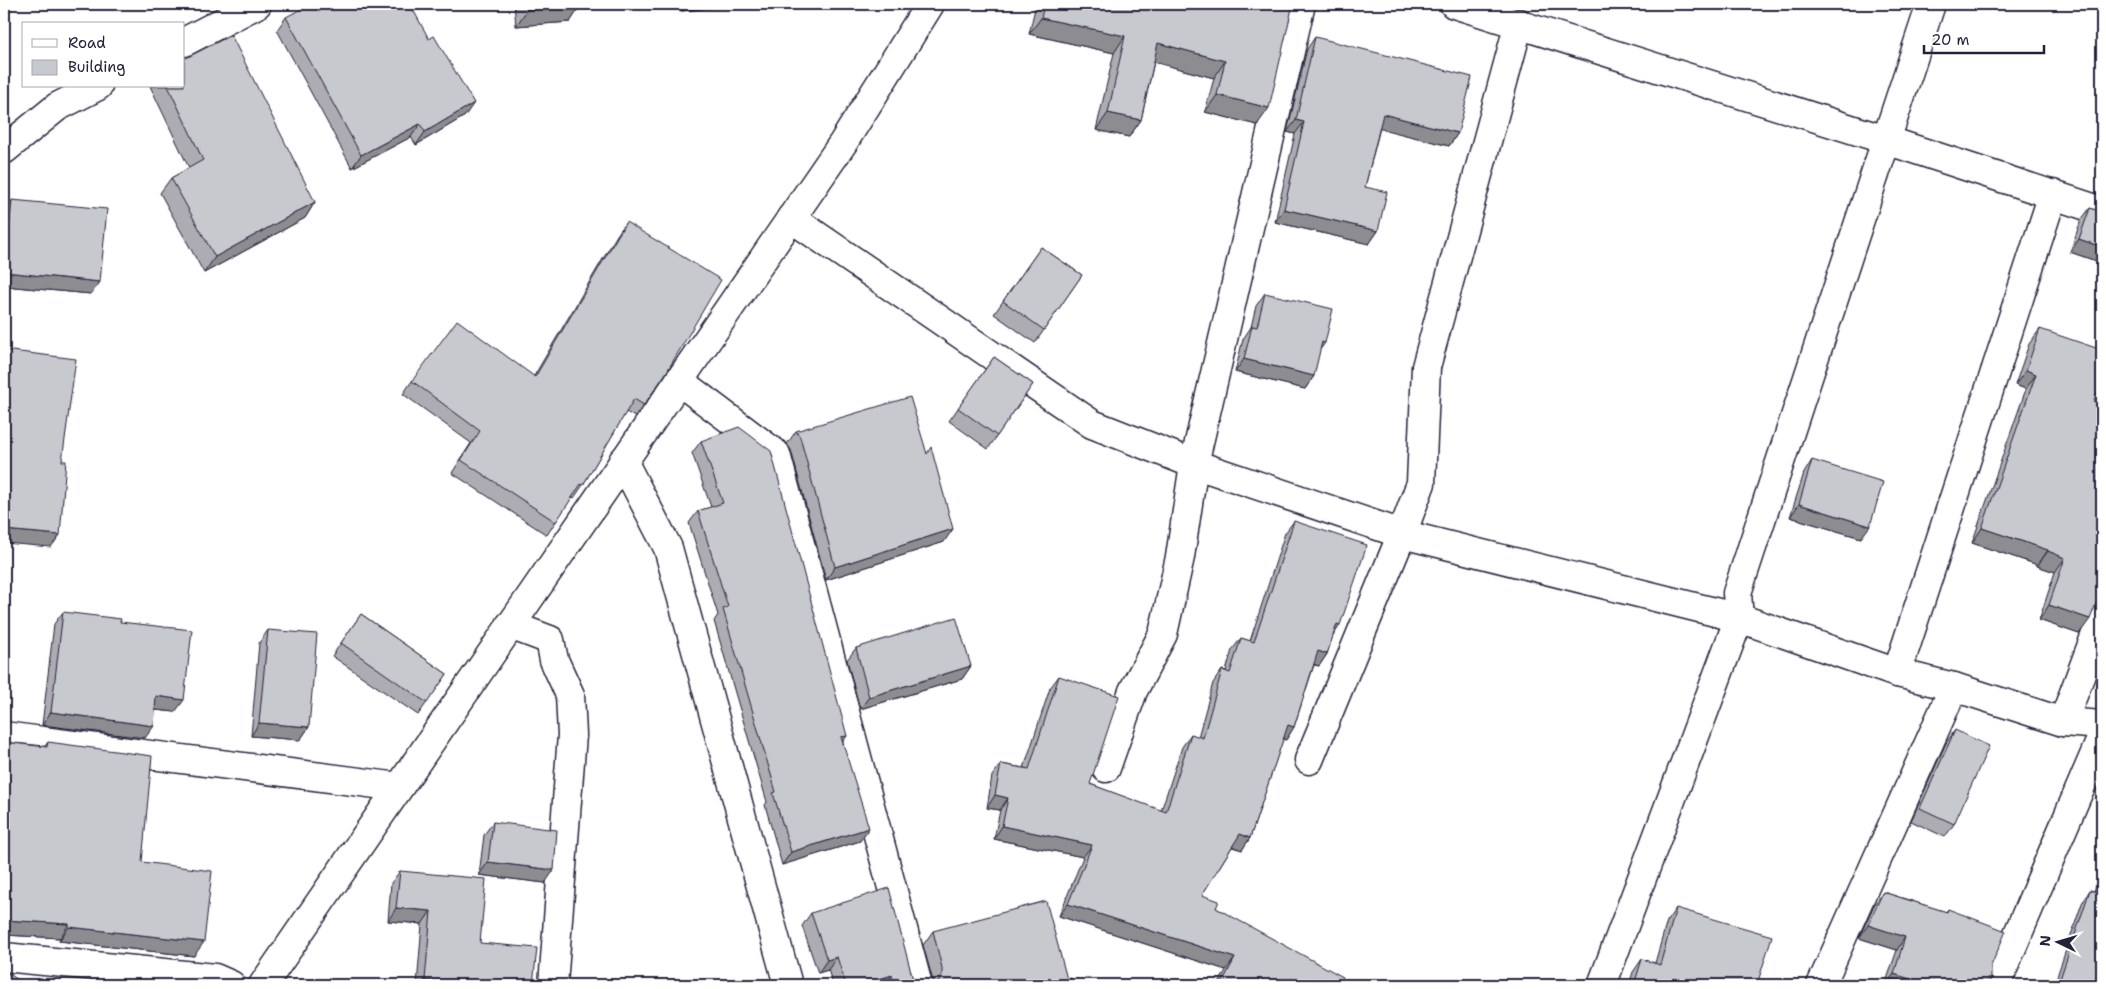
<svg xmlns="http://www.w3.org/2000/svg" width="2106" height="989" viewBox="0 0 2106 989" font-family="'Shantell Sans',sans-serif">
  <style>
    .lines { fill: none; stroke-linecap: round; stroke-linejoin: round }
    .minor-casing { stroke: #22223b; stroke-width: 31 }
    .minor { stroke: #fff; stroke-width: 28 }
    .wall { fill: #acacb2; stroke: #22223b }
    .shaded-wall { fill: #8c8c91; stroke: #22223b }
    .building { fill: #c8c8cf; stroke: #22223b }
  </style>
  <rect width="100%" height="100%" fill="#fff"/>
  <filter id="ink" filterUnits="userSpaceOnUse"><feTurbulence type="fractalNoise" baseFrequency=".02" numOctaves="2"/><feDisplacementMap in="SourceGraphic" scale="10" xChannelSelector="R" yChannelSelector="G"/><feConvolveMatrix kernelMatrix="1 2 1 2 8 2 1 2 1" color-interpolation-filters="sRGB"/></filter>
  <g filter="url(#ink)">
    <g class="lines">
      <defs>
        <g id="minor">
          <polyline points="1301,4 1194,464 1402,534 1739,618 1897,673 1954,687 2063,722 2102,725"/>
          <polyline points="1454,4 1886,140 2102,211"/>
          <polyline points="184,42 257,4"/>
          <polyline points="4,150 57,107 98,86"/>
          <polyline points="791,218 1092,424 1194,464 1180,557 1163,634 1133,691 1106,768"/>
          <polyline points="679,381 776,454 918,985"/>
          <polyline points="623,461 668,548 788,985"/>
          <polyline points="510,625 550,640 554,660 570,695 572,735 553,985"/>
          <polyline points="1897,673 2053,194"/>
          <polyline points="2063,722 2102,618"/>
          <polyline points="4,736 399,787"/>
          <polyline points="1309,760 1402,534 1421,483 1426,367 1519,23"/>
          <polyline points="4,957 215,978 231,985"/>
          <polyline points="263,985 843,143 930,4"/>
          <polyline points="1602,985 1739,618 1737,593 1931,4"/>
          <polyline points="1821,985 1954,687"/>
          <polyline points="1996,985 2102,737"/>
        </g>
      </defs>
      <!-- minor casing -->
      <use href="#minor" class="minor-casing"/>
      <!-- minor -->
      <use href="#minor" class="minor"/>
    </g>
    <!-- wall -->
    <g class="wall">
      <polygon points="514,4 581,4 581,5 570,22 516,26"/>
      <polygon points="680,4 750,4 681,11"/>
      <polygon points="1036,4 1293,4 1257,125 1205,112 1214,78 1154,62 1141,120 1129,137 1096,130 1114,53 1029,34"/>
      <polygon points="286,17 465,116 416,145 411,137 352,168 277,30"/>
      <polygon points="1315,37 1458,133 1449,146 1380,128 1365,187 1378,231 1369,244 1275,222 1295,134 1287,132 1307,49"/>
      <polygon points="150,86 184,86 315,202 305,218 204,273 160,193 171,178 189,168"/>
      <polygon points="12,200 100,282 91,294 4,286 4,212"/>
      <polygon points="2090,208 2102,212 2102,263 2070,252 2081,220"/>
      <polygon points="626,222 666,373 635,417 626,412 583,485 574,498 572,497 547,535 452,473 471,443 403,394 412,381 534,376 617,235"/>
      <polygon points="1041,247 1082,275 1035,343 994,314"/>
      <polygon points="1265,293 1314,376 1305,389 1235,372 1243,339 1251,327 1256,306"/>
      <polygon points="2040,329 2094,401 2079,634 2039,620 2055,572 2037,566 2038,565 1972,543 2026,389 2015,385 2029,344"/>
      <polygon points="994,357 1033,384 988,449 949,421"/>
      <polygon points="796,431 944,542 826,580 791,450 787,444"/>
      <polygon points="701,441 843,742 860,841 782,865 765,805 767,802 714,621 718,615 689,523 698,511 711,507 692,453"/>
      <polygon points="1812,460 1861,538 1790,517 1804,473"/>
      <polygon points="1294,521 1333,635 1327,654 1319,666 1314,665 1294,727 1286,740 1283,739 1250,838 1242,850 1232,847 1202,895 1216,908 1339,985 1218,985 1226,970 1059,916 1083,857 994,839 1000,810 987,808 992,776 1001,764 1024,768 1050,688 1059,676 1090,784 1161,811 1182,747 1191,734 1198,737 1213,683 1222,670 1226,671 1232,650 1241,638 1250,641 1285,533"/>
      <polygon points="63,612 175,712 155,710 145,738 42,725 54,624"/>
      <polygon points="361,614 447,674 418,715 332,656"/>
      <polygon points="268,630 309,727 300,740 251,736 259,643"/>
      <polygon points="856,648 971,666 962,679 860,709 847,660"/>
      <polygon points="1955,730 1954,824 1945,837 1911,821 1946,743"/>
      <polygon points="4,742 45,746 48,742 142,862 194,956 59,941 60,938 4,935"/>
      <polygon points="493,822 545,883 479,875 484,835"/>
      <polygon points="400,871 480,943 533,985 417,985 422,924 388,921 391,883"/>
      <polygon points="2102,871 2102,985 2054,985 2082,903 2090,890 2094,891"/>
      <polygon points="1883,892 1946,912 1948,909 1991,966 1988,985 1885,985 1897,950 1859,938 1874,905"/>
      <polygon points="1676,908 1757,985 1629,985 1633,972 1642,959 1655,963 1667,921"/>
      <polygon points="811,913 912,976 916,983 920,985 833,985 828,970 818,973 802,926"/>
      <polygon points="933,931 1067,979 933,985 933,981 923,945"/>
    </g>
    <!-- shaded-wall -->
    <g class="shaded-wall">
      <polygon points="686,4 750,4 681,11"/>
      <polygon points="581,5 570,22 516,26 527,10"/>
      <polygon points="1041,18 1125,36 1114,53 1029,34"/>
      <polygon points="1158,43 1225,61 1214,78 1146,60"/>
      <polygon points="1217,95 1269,108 1257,125 1205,112"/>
      <polygon points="474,103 465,116 416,145 425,132"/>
      <polygon points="1108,113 1141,120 1129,137 1096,130"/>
      <polygon points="1383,114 1458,133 1449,146 1374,127"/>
      <polygon points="1296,120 1304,122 1295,134 1287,132"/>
      <polygon points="420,124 411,137 352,168 361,155"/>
      <polygon points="315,202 305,218 204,273 215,257"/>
      <polygon points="1284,209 1378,231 1369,244 1275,222"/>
      <polygon points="2079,239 2102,247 2102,263 2070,252"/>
      <polygon points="5,272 100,282 91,294 4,286 4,273"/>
      <polygon points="1322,342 1325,343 1316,355"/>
      <polygon points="1244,359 1314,376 1305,389 1235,372"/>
      <polygon points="2026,370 2036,374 2026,389 2015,385"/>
      <polygon points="1799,504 1870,526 1861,538 1790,517"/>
      <polygon points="1982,528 2048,550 2038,565 1972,543"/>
      <polygon points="953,529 944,542 826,580 835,567"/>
      <polygon points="4,530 60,535 51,547 4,543"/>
      <polygon points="2048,551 2065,558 2055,572 2037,566"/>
      <polygon points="2049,605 2090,619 2079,634 2039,620"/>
      <polygon points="1337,624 1340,625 1332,638"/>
      <polygon points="1318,651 1327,654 1319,666 1310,663"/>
      <polygon points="971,666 962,679 860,709 869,697"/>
      <polygon points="156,696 184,700 175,712 147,709"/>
      <polygon points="51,712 154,726 145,738 42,725"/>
      <polygon points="259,723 309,727 300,740 251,736"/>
      <polygon points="1288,725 1294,727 1286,740 1279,738"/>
      <polygon points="847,736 838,748 841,737"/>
      <polygon points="995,795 1008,798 1000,810 987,808"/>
      <polygon points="1002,826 1092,845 1083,857 994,839"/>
      <polygon points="869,828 860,841 782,865 791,852"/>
      <polygon points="1240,834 1250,838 1242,850 1231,846"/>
      <polygon points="488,862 554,870 545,883 479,875"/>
      <polygon points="1068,904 1235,958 1226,970 1059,916"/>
      <polygon points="396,908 431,911 422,924 388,921"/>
      <polygon points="4,920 69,924 60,938 4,935"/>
      <polygon points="1868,925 1905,937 1897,950 1859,938"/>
      <polygon points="69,927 204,942 194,956 59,941"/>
      <polygon points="837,957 828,970 818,973 827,960"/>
      <polygon points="1894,974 1930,985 1886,985"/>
      <polygon points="892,975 885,985 860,985"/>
      <polygon points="425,980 438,981 436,985 421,985"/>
    </g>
    <!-- building -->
    <g class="building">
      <polygon points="311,4 410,4 429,39 434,36 474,103 425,132 420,124 361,155 286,17"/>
      <polygon points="527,4 581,4 581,5 527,10"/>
      <polygon points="1044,4 1293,4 1269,108 1217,95 1225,61 1158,43 1141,120 1108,113 1125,36 1041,18"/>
      <polygon points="231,35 315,202 215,257 171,178 203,160 168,86 184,86 184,59"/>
      <polygon points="1315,37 1472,77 1458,133 1383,114 1365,187 1387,192 1378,231 1284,209 1304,122 1296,120"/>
      <polygon points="12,200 107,209 100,282 5,272"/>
      <polygon points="2090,208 2102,212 2102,247 2079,239"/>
      <polygon points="626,222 721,280 666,373 644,405 634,399 583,485 581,484 556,522 461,460 480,431 412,381 457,320 535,377"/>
      <polygon points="1041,247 1082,275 1044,330 1003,301"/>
      <polygon points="1265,293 1333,309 1325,343 1322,342 1314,376 1244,359 1252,326 1257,327"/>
      <polygon points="2040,329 2102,350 2102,378 2094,401 2102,404 2102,589 2090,619 2049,605 2065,558 2048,551 2048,550 1982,528 2036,374 2026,370"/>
      <polygon points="4,350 76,359 62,461 66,461 60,535 4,530"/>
      <polygon points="994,357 1033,384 997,436 958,408"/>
      <polygon points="910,397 927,454 931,447 953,529 835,567 800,437 796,431"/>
      <polygon points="739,427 771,451 847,736 841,737 869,828 791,852 773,793 776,792 723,609 728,607 698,511 723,503 701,441"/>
      <polygon points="1812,460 1883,482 1870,526 1799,504"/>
      <polygon points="1294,521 1367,545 1340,625 1337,624 1327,654 1318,651 1294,727 1288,725 1250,838 1240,834 1202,895 1219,901 1216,908 1343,977 1339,985 1223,985 1224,984 1222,983 1235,958 1068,904 1092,845 1002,826 1008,798 995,795 1001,764 1029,769 1059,676 1119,696 1090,784 1166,812 1191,734 1203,738 1222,670 1230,673 1241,638 1254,642"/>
      <polygon points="63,612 121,619 120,622 192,630 184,700 156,696 154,726 51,712"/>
      <polygon points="361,614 447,674 427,703 341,643"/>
      <polygon points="956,617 971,666 869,697 856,648"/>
      <polygon points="268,630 317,634 309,727 259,723"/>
      <polygon points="1955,730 1989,746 1954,824 1920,808"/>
      <polygon points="4,742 47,747 48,742 152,756 142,862 212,871 204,942 69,927 69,924 4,920"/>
      <polygon points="493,822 557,830 554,870 488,862"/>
      <polygon points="400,871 486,879 480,943 537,948 533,985 438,985 438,981 425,980 431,911 396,908"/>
      <polygon points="2102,880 2102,985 2058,985 2090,890 2097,892"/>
      <polygon points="889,888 912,976 916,983 920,985 894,985 892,975 860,985 846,985 837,957 827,960 811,913"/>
      <polygon points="1883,892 1947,912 1948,909 2006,931 1991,966 1991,978 1988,985 1930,985 1894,974 1905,937 1868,925"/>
      <polygon points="1046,901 1067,979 1071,978 1072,985 934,985 938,983 942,975 942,968 933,931"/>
      <polygon points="1676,908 1772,936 1757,985 1634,985 1642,959 1660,965"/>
      <polygon points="6,972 26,985 4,985 4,975"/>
    </g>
  </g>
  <!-- margin -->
  <rect width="2106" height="989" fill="none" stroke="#fff" stroke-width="20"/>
  <rect x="10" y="10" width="2086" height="969" fill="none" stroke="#22223b" stroke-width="2" filter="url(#ink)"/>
  <!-- legend -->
  <rect x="22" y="22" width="162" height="65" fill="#ffffff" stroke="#a7a7b1"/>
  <rect x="32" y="39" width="25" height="8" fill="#ffffff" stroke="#a7a7b1"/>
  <text x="68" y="48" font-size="15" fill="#22223b">Road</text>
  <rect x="32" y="60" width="25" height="15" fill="#c8c8cf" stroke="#a7a7b1"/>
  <text x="68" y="72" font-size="15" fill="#22223b">Building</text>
  <!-- north arrow -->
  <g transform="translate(2058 942) rotate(275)" stroke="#ffffff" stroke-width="4" paint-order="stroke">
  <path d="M0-4L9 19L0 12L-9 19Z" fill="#22223b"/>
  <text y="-8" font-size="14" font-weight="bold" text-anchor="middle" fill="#22223b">N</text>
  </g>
  <!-- scale -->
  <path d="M1924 45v8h120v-8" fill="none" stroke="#22223b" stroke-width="2.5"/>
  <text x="1931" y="45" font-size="15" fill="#22223b" stroke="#ffffff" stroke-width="4" paint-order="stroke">20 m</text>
</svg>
